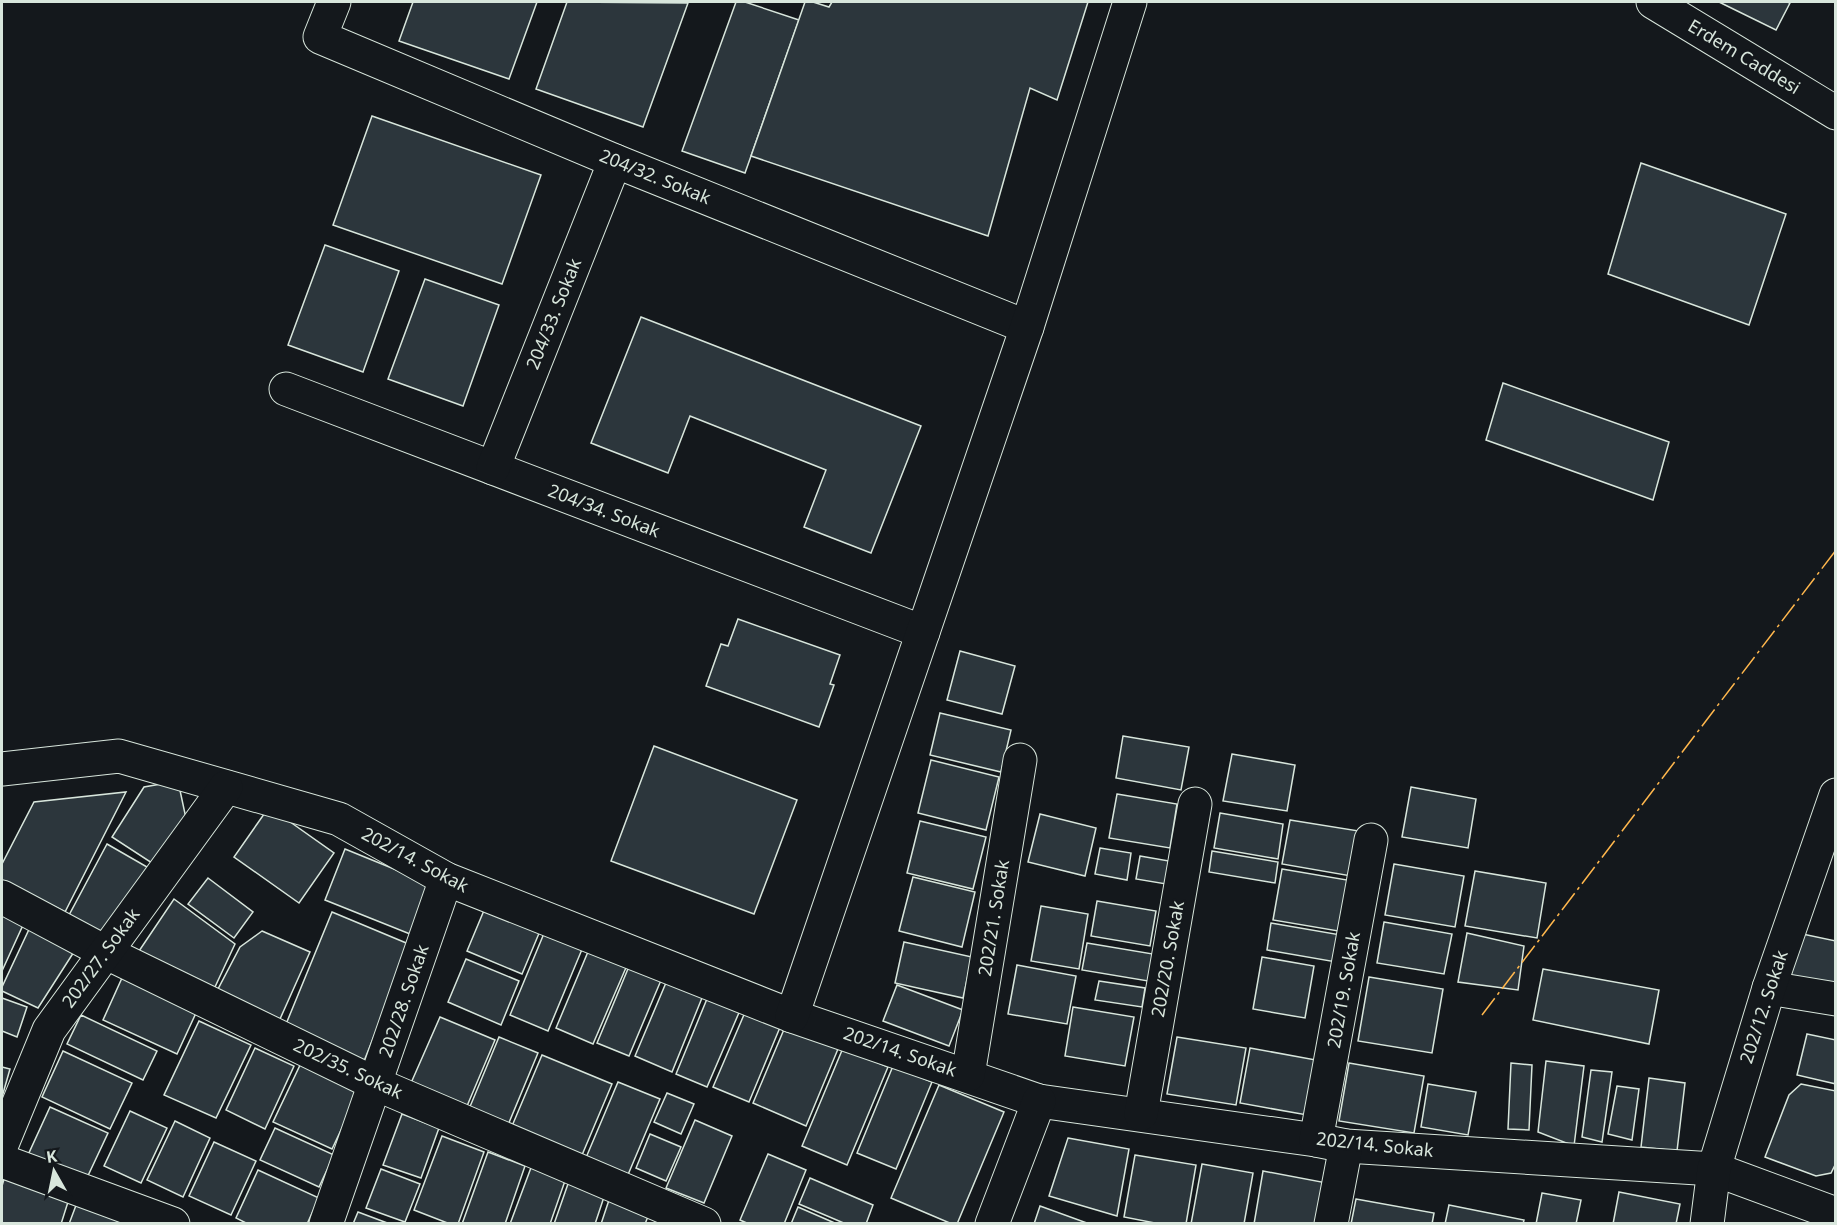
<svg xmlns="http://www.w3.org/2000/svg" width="1837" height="1225" viewBox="0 0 1837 1225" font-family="'Noto Sans',sans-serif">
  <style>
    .building { fill: #2c363c; stroke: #d8e6dc; stroke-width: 1.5 }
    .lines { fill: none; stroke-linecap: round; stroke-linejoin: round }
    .minor-casing { stroke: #d8e6dc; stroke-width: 35 }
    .primary-casing { stroke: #d8e6dc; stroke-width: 35 }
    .minor { stroke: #14181c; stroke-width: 33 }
    .primary { stroke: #14181c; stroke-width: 33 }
    .power { stroke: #ffb74d; stroke-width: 1.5; stroke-dasharray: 21 4.5 3 4.5; stroke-linecap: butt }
    .labels { text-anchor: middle; stroke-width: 4.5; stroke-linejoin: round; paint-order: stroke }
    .street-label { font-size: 18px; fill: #d8e6dc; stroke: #14181c }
  </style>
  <rect width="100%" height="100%" fill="#14181c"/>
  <!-- building -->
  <g class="building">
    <polygon points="413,2 537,2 509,79 399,41"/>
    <polygon points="567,2 688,3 643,127 536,89"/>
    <polygon points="736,2 745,2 799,20 745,173 682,151"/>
    <polygon points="805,2 813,2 829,7 832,2 1088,2 1057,100 1030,88 988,236 751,156"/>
    <polygon points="1719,2 1787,2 1790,3 1776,30"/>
    <polygon points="372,116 541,175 502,284 333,225"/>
    <polygon points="1641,163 1786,214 1749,325 1608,274"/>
    <polygon points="325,245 399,271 363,372 288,345"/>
    <polygon points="425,279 499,305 463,406 388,379"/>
    <polygon points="641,317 921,426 871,553 804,527 826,470 690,416 668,473 591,443"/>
    <polygon points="1503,383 1669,442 1653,500 1486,440"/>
    <polygon points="738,619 840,655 830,684 834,685 819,727 706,686 721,644 728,646"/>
    <polygon points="960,651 1015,666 1002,714 947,700"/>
    <polygon points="940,713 1011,730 1001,772 930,755"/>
    <polygon points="1123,736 1189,747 1181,790 1116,778"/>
    <polygon points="654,746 797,800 754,914 611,861"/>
    <polygon points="1232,754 1295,765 1287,811 1223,801"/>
    <polygon points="931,760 999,777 986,830 918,813"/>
    <polygon points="178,781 187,823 155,865 112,837 144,787"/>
    <polygon points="1411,787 1476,799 1468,848 1402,837"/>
    <polygon points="126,792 65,912 2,880 2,864 34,802"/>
    <polygon points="1117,794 1177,804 1170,848 1109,838"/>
    <polygon points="269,807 334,853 299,903 234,857"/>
    <polygon points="1220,813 1283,824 1278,859 1214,848"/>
    <polygon points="1040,814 1096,828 1085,876 1028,862"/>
    <polygon points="1290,820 1359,831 1351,876 1282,864"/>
    <polygon points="920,821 986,837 973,889 907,873"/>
    <polygon points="107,844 154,871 104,936 68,917"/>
    <polygon points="1100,848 1131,853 1127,880 1095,874"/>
    <polygon points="345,849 431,884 410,934 325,900"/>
    <polygon points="1212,851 1278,862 1275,883 1209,872"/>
    <polygon points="1140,856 1175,862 1172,885 1136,879"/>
    <polygon points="1394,864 1464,876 1455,927 1385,915"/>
    <polygon points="1282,869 1353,881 1344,932 1273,920"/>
    <polygon points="1475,871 1546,883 1537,938 1465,926"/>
    <polygon points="913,877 975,892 962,947 899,931"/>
    <polygon points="208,878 253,912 234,938 188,904"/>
    <polygon points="174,899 235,944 214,989 137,954"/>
    <polygon points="1097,901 1156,911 1150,946 1091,936"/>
    <polygon points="1041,906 1088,914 1079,969 1031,961"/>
    <polygon points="485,908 540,931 522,974 467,951"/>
    <polygon points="332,912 411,945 364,1061 284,1029"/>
    <polygon points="2,915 23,925 2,971"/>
    <polygon points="1384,922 1452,934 1444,974 1377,963"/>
    <polygon points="32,923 79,944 38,1008 2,991 2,987"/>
    <polygon points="1271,923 1341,935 1336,962 1267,950"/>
    <polygon points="262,931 310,952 280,1019 217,991 240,947"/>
    <polygon points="545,931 583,947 548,1031 510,1015"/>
    <polygon points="1793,932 1836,941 1836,995 1774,985"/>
    <polygon points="1467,933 1524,946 1518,990 1458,982"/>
    <polygon points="904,942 972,957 963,998 895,983"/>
    <polygon points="1087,943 1153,954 1148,981 1082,970"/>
    <polygon points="590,947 628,963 593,1044 556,1028"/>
    <polygon points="1262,957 1314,966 1305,1018 1253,1009"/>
    <polygon points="466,959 519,981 501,1025 448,1002"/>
    <polygon points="630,964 662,978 629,1056 597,1043"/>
    <polygon points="1017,965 1076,976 1067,1024 1008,1014"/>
    <polygon points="1543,969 1659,990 1649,1044 1533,1020"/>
    <polygon points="1369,977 1443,989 1432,1053 1358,1041"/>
    <polygon points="122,978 196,1013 177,1054 103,1020"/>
    <polygon points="668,978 704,993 672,1072 635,1056"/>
    <polygon points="1099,981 1145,988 1142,1007 1095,1000"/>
    <polygon points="897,985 963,1010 949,1046 883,1021"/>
    <polygon points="709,994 741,1008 707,1087 676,1074"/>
    <polygon points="2,998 27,1007 17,1037 2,1031"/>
    <polygon points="1073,1007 1134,1017 1125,1066 1065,1056"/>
    <polygon points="746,1010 781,1025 749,1102 713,1087"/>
    <polygon points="81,1015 157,1051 143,1080 67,1044"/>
    <polygon points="440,1017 495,1040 467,1106 411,1083"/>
    <polygon points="199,1021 251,1045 216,1118 164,1095"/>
    <polygon points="785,1027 838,1049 806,1126 753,1103"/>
    <polygon points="1807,1034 1836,1040 1836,1084 1797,1075"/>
    <polygon points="499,1037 538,1053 508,1125 469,1109"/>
    <polygon points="1177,1037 1246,1048 1236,1105 1167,1094"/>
    <polygon points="255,1048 294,1066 265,1129 226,1110"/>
    <polygon points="843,1048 888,1067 847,1165 802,1146"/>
    <polygon points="1250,1048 1316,1060 1307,1115 1240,1103"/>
    <polygon points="63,1051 132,1083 110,1129 42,1097"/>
    <polygon points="542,1055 612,1084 582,1155 512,1126"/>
    <polygon points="302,1061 361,1088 332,1149 273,1122"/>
    <polygon points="1546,1061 1584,1066 1574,1146 1538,1132"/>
    <polygon points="1349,1063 1424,1076 1414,1133 1339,1121"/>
    <polygon points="1511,1063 1532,1065 1529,1130 1508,1129"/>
    <polygon points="893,1066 932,1082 896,1169 857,1153"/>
    <polygon points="2,1067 10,1069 2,1097"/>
    <polygon points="1591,1070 1612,1072 1602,1142 1582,1137"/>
    <polygon points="1649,1078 1685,1083 1677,1151 1641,1147"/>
    <polygon points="618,1082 660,1099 627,1177 585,1160"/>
    <polygon points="1428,1084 1476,1092 1468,1135 1421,1127"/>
    <polygon points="1801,1084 1836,1091 1836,1163 1831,1173 1816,1176 1765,1157 1789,1095"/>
    <polygon points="939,1085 1004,1112 957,1224 952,1224 891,1198"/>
    <polygon points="1617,1086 1639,1089 1632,1140 1608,1134"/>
    <polygon points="667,1093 694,1104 681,1134 654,1122"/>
    <polygon points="50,1107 108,1133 85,1182 28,1155"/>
    <polygon points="130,1111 167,1128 141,1183 104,1166"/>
    <polygon points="402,1114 439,1128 421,1178 383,1165"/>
    <polygon points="695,1120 732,1136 704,1203 666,1188"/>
    <polygon points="175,1121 210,1138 183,1197 147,1180"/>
    <polygon points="275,1128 334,1155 319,1187 260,1160"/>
    <polygon points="650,1134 681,1147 666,1181 636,1168"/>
    <polygon points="442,1136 484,1152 458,1224 450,1224 414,1210"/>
    <polygon points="1068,1138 1129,1149 1117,1216 1049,1196"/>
    <polygon points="214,1142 256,1161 231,1215 189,1196"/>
    <polygon points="488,1152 525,1166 505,1224 462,1224"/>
    <polygon points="768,1154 806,1170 784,1224 749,1224 740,1220"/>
    <polygon points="1135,1155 1196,1165 1186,1224 1160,1224 1124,1217"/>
    <polygon points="1202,1164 1253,1173 1244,1224 1191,1224"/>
    <polygon points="532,1165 566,1178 550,1224 510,1224"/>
    <polygon points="381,1169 420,1184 405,1222 366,1208"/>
    <polygon points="258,1170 319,1198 307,1224 248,1224 236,1218"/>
    <polygon points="1263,1171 1327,1183 1319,1224 1254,1224"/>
    <polygon points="810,1178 873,1205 866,1224 846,1224 799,1204"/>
    <polygon points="4,1179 68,1202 61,1224 2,1224 2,1186"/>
    <polygon points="569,1181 605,1194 595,1224 554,1224"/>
    <polygon points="1619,1192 1680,1204 1676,1224 1613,1224"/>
    <polygon points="1542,1193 1581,1200 1576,1224 1536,1224"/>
    <polygon points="1356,1199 1434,1213 1432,1224 1351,1224"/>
    <polygon points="78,1200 127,1224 69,1224"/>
    <polygon points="609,1200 649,1214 645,1224 601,1224"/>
    <polygon points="1449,1205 1524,1220 1523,1224 1445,1224"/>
    <polygon points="1040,1206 1087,1223 1087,1224 1034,1224"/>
    <polygon points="798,1207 837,1224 791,1224"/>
    <polygon points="358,1212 390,1224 353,1224"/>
  </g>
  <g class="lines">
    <defs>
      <g id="minor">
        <polyline points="334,2 320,37 615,161 1027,327"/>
        <polyline points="286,389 923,632"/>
        <polyline points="493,468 615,161"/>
        <polyline points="2,769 119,756 339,819 446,879 792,1016 1039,1101 1316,1140 1346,1146 1714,1169 1836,1214"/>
        <polyline points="2,897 105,952 376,1084 704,1224"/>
        <polyline points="1769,988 1836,999"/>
        <polyline points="792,1016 1027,327 1130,2"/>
        <polyline points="968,1075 1020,760"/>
        <polyline points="1141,1114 1195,804"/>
        <polyline points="1316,1140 1371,840"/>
        <polyline points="2,1144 49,1030 226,787"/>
        <polyline points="2,1161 173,1224"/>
        <polyline points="326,1224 446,879"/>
        <polyline points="992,1224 1039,1101"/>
        <polyline points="1331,1224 1346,1146"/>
        <polyline points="1707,1224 1714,1169 1769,988 1836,795"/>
      </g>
      <polyline id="primary" points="1653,2 1836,113"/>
    </defs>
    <!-- minor casing -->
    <use href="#minor" class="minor-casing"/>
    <!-- primary casing -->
    <use href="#primary" class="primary-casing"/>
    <!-- minor -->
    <use href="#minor" class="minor"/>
    <!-- primary -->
    <use href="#primary" class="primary"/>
    <!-- power -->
    <polyline class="power" points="1482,1015 1836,550"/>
  </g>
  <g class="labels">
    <!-- street labels -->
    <g class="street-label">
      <text transform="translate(1744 57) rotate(31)" y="6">Erdem Caddesi</text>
      <text transform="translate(655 177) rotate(22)" y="6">204/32. Sokak</text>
      <text transform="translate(554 314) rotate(-68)" y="6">204/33. Sokak</text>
      <text transform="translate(604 511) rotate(21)" y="6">204/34. Sokak</text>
      <text transform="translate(415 860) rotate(28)" y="6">202/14. Sokak</text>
      <text transform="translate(994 918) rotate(-81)" y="6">202/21. Sokak</text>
      <text transform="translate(101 958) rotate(-54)" y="6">202/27. Sokak</text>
      <text transform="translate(1168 959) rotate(-80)" y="6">202/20. Sokak</text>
      <text transform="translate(1344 990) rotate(-80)" y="6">202/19. Sokak</text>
      <text transform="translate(404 1001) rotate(-71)" y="6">202/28. Sokak</text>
      <text transform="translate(1764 1007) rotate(-72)" y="6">202/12. Sokak</text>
      <text transform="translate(900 1052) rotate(19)" y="6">202/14. Sokak</text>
      <text transform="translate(348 1069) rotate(25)" y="6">202/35. Sokak</text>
      <text transform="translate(1375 1145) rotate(6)" y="6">202/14. Sokak</text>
    </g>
  </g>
  <!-- border -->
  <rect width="1837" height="1225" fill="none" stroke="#d8e6dc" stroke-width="6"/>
  <!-- north arrow -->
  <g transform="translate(54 1171) rotate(351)" stroke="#14181c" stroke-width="4.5" paint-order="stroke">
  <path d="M0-4.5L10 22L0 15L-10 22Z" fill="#d8e6dc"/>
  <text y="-9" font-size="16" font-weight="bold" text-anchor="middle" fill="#d8e6dc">K</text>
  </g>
</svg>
